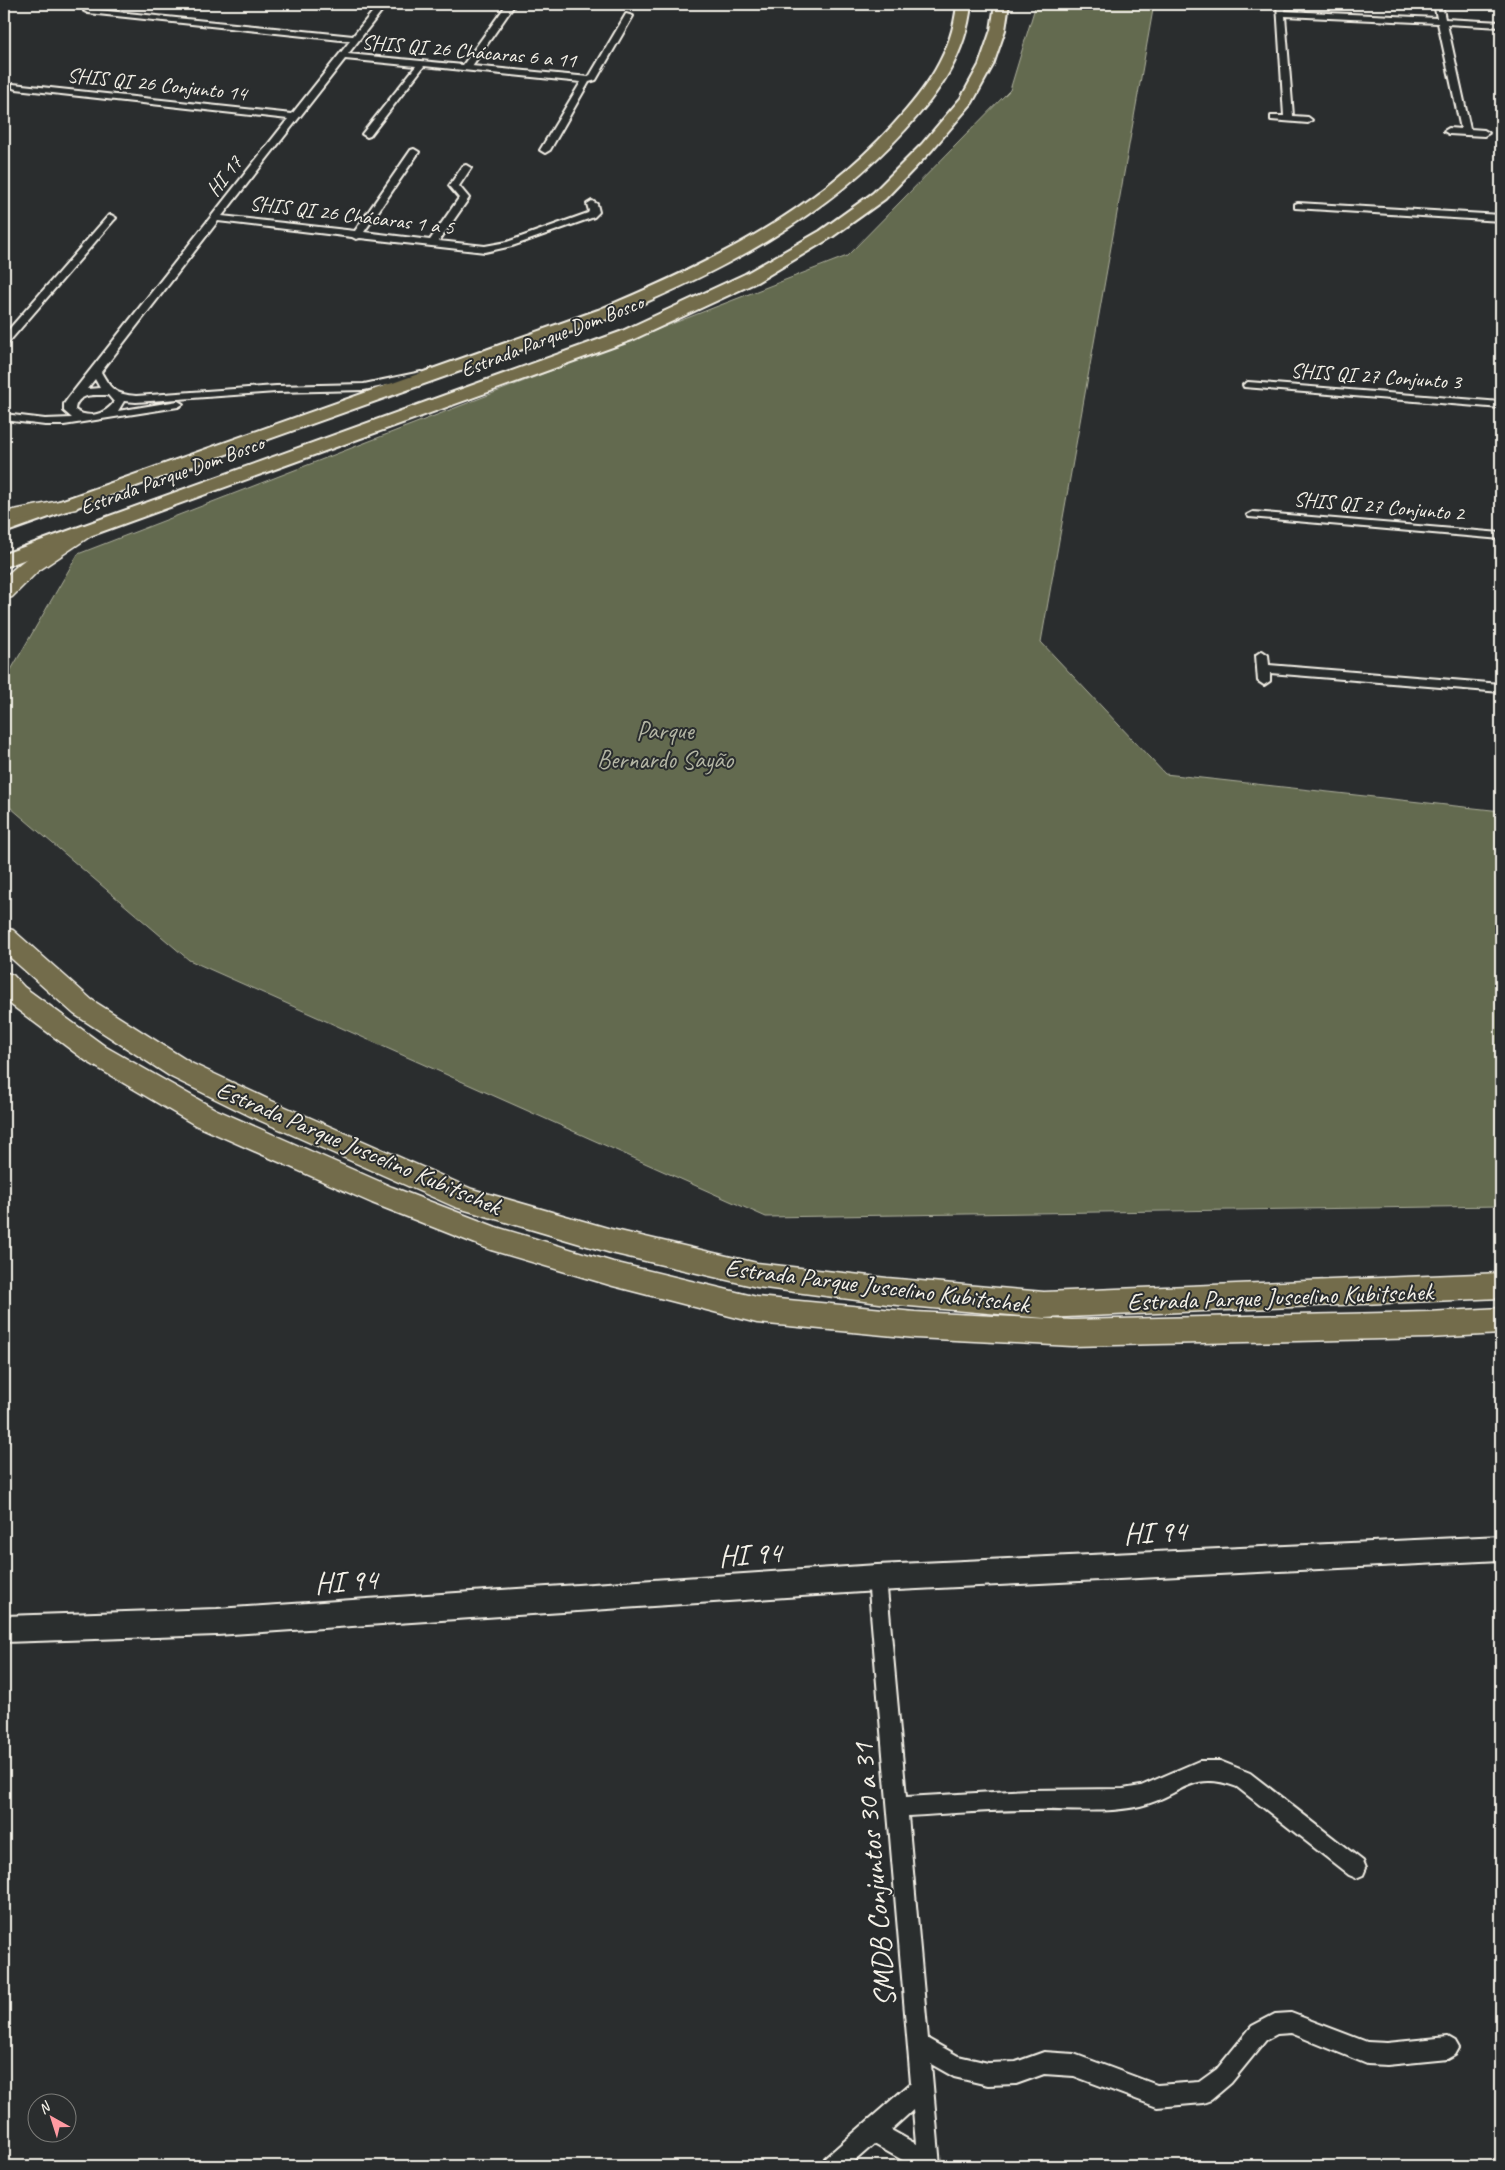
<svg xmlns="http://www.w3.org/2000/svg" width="1505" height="2170" viewBox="0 0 1505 2170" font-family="Caveat,sans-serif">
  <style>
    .green { fill: #646b50; stroke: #acae9c }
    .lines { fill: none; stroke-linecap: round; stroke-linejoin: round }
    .street-casing { stroke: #f4f1e8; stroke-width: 4 }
    .secondary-casing { stroke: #f4f1e8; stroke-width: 4 }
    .primary-casing { stroke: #f4f1e8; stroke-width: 4 }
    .highway-casing { stroke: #f4f1e8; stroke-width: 3 }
    .street { fill: #2a2d2e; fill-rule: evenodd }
    .secondary { fill: #2a2d2e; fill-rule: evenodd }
    .primary { fill: #736c4b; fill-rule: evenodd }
    .highway { fill: #736c4b; fill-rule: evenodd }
    .labels { text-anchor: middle; stroke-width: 4; stroke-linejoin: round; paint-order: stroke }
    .far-street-label { font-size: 21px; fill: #f4f1e8; stroke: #2a2d2e }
    .park-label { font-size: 25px; fill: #b3b5a4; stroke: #2a2d2e }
    .street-label { font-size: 25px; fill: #f4f1e8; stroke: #2a2d2e }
    .near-street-label { font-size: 30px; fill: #f4f1e8; stroke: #2a2d2e }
  </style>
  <rect width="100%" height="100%" fill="#2a2d2e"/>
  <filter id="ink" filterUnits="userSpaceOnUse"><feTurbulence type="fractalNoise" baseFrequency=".02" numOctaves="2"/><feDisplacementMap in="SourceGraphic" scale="10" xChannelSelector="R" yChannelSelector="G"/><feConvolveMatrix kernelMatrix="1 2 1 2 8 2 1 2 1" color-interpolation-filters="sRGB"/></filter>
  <g filter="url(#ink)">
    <!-- green -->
    <polygon class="green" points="1036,4 1154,4 1041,642 1165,774 1501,811 1501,1206 766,1217 189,960 4,802 4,682 78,554 847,256 1010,90"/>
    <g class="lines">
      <defs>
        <g id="street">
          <path d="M379 4H387L348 54 463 65 507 4H515L472 66 589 77 626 14 633 16 596 80 589 82 550 150 545 153 540 150 581 82 424 66 370 136 367 137 362 134 416 66 345 59 222 216 355 231 411 150 414 149 419 152 364 232 430 240 459 198 449 186 463 166 466 165 471 168 459 186 469 198 439 241 485 246 507 242 588 213 589 211 587 204 592 201 597 204 599 212 594 217 512 246 485 252 360 238 356 239 352 237 218 221 101 372C111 390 115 394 136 396L276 386 364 384 421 372 426 375 425 377 364 390 276 392 136 402 124 401 118 411 178 401 183 404 178 407 64 425H45L4 420V414L45 419 72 418 64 411V404L69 397 288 119 16 89 13 88V84L292 114 350 41 88 13 84 11 88 9 353 36ZM95 379 100 388 87 389ZM97 395H108L114 402C105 415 88 419 75 410 76 397 87 395 97 395Z"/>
          <polygon points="1277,4 1283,4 1285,11 1437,18 1434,4 1442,4 1445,19 1501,22 1501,27 1447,24 1470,129 1484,130 1489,133 1484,136 1449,134 1444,131 1449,128 1461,129 1438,23 1285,16 1293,116 1308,117 1312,120 1308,123 1271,120 1271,116 1284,116"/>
          <polygon points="1298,203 1501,215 1501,221 1295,208 1295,204"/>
          <polygon points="111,215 116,218 114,220 8,343 4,344 4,335 108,216"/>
          <polygon points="1248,382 1501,402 1501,408 1244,387 1243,385"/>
          <polygon points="1253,512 1501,533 1501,539 1249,517 1247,515"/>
          <polygon points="1262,651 1268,655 1269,665 1501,684 1501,692 1270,673 1270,681 1264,685 1258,681 1256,655"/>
          <path d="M877 1570 883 1572 886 1578 906 1797 1027 1790 1123 1789 1141 1786 1199 1761H1220L1250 1773 1363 1861 1366 1868 1363 1875 1356 1878 1349 1875 1237 1787C1189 1769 1181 1797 1140 1806 1105 1814 1066 1809 1030 1810 989 1810 948 1814 908 1816L928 2039 958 2056 988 2063 1016 2062 1044 2052 1074 2054 1157 2085 1199 2082 1217 2069 1252 2026 1275 2014 1291 2013 1367 2042 1387 2043 1448 2037 1455 2041 1459 2048 1455 2055 1448 2059 1387 2065 1367 2064 1291 2033 1277 2034 1266 2040 1231 2083 1211 2100 1203 2103 1157 2107 1074 2076 1044 2074 1016 2084 988 2085 954 2077 931 2064 940 2166H913L874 2144 849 2166H822L825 2158 911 2083 868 1578 871 1572ZM913 2110 916 2144 891 2130Z"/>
        </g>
        <polygon id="secondary" points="1501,1536 1501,1560 877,1591 217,1635 4,1642 4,1616 217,1609 877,1565"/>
        <g id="primary">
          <path d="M957 4H971C966 55 939 93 906 129 822 221 722 270 610 318L4 533V521L598 310C708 264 811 215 893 125 926 89 952 54 957 4Z"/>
          <polygon points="995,4 1009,4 1005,30 993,65 972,103 932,150 885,199 832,237 757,282 632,340 4,567 4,554 620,332 745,274 820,231 873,193 922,144 961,98 979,65 991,30"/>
        </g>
        <g id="highway">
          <polygon points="69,499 76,501 79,505 76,509 4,524 4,512"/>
          <path d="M82 527 89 529 93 533 89 537 38 571 12 597 4 599V578C21 561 59 532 82 527Z"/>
          <polygon points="4,928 13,930 92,1000 191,1063 272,1101 472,1189 611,1229 757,1263 887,1278 1044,1292 1501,1273 1501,1298 1044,1318 887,1304 757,1287 611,1253 455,1207 252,1117 171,1077 74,1014 4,952"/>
          <polygon points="4,972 13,975 24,987 106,1047 215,1109 392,1187 496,1227 613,1262 757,1297 915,1312 1072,1320 1428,1312 1501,1308 1501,1334 1428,1338 1072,1346 915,1338 757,1323 613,1286 491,1250 372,1203 195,1125 86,1061 6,1001 4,999"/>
        </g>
      </defs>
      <!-- street casing -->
      <use href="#street" class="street-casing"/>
      <!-- secondary casing -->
      <use href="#secondary" class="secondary-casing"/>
      <!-- primary casing -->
      <use href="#primary" class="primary-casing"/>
      <!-- highway casing -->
      <use href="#highway" class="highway-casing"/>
      <!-- street -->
      <use href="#street" class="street"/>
      <!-- secondary -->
      <use href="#secondary" class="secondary"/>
      <!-- primary -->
      <use href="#primary" class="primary"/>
      <!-- highway -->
      <use href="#highway" class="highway"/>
    </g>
  </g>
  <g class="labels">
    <!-- far-street labels -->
    <g class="far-street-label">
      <text transform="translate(469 51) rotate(5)" y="7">SHIS QI 26 Chácaras 6 a 11</text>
      <text transform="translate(157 84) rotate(6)" y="7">SHIS QI 26 Conjunto 14</text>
      <text transform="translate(224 176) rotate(-52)" y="7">HI 17</text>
      <text transform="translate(352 215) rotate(7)" y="7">SHIS QI 26 Chácaras 1 a 5</text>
      <text transform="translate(552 336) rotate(-21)" y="7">Estrada Parque Dom Bosco</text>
      <text transform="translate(1376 376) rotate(4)" y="7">SHIS QI 27 Conjunto 3</text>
      <text transform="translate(172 475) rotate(-20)" y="7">Estrada Parque Dom Bosco</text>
      <text transform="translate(1379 506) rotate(5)" y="7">SHIS QI 27 Conjunto 2</text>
    </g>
    <!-- park labels -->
    <g class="park-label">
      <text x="665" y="739">Parque<tspan x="665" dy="29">Bernardo Sayão</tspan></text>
    </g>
    <!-- street labels -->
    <g class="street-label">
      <text transform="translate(359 1147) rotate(23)" y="9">Estrada Parque Juscelino Kubitschek</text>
      <text transform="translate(877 1285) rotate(7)" y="9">Estrada Parque Juscelino Kubitschek</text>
      <text transform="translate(1280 1296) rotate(-2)" y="9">Estrada Parque Juscelino Kubitschek</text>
    </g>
    <!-- near-street labels -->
    <g class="near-street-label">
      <text transform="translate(1155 1532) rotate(-3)" y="10">HI 94</text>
      <text transform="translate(750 1554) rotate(-4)" y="10">HI 94</text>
      <text transform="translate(346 1581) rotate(-4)" y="10">HI 94</text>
      <text transform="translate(874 1875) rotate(-95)" y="10">SMDB Conjuntos 30 a 31</text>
    </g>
  </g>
  <!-- margin -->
  <rect width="1505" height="2170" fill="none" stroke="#2a2d2e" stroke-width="20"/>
  <rect x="10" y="10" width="1485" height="2150" fill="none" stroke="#f4f1e8" stroke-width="2" filter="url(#ink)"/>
  <!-- north arrow -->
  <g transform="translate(52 2118) rotate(321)"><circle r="24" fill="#2a2d2e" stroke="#7b7b78"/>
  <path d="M0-4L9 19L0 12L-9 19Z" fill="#ff9aa2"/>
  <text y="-8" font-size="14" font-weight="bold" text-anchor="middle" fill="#f4f1e8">N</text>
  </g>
</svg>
